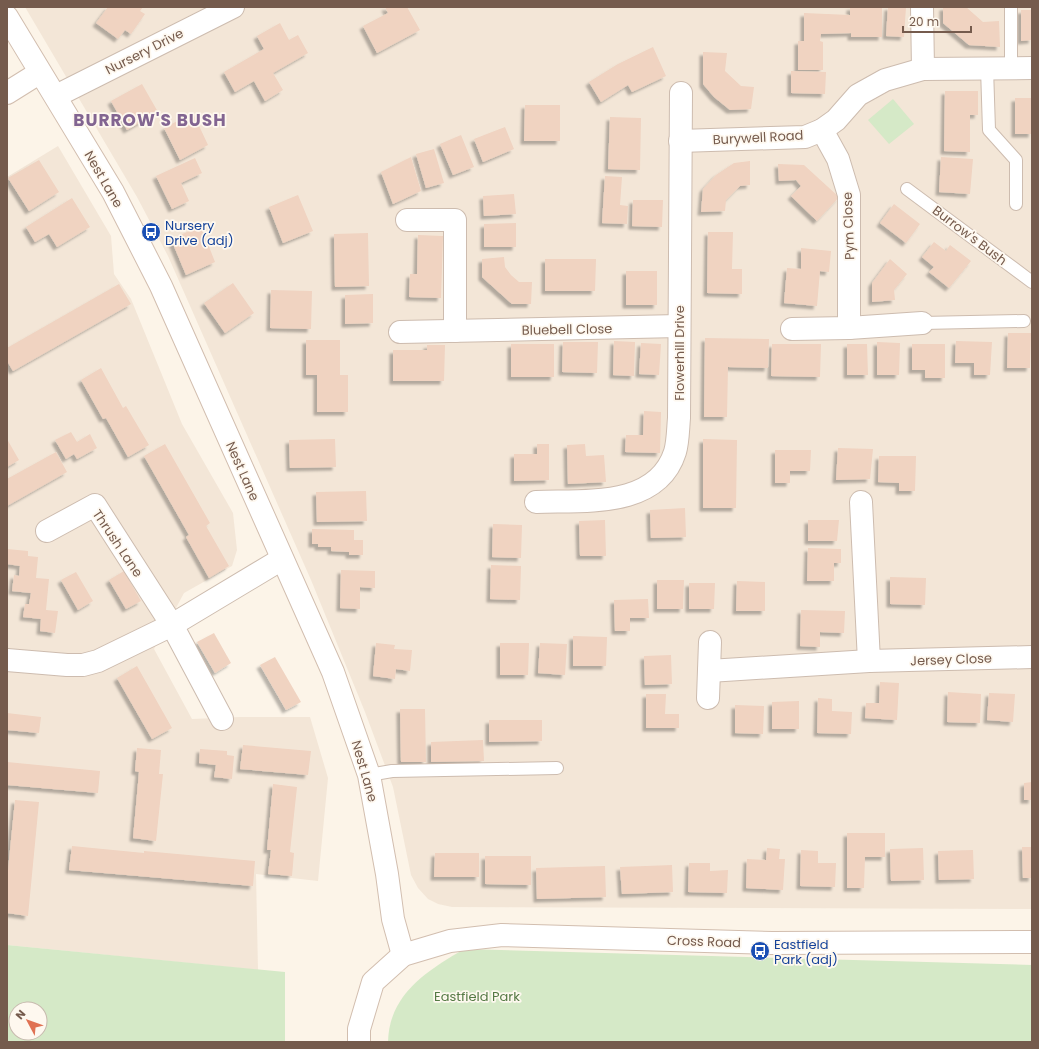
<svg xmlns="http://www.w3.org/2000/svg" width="1039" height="1049" viewBox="0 0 1039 1049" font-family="Poppins,sans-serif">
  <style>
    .residential { fill: #f3e6d7 }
    .green { fill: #d5e9c7; fill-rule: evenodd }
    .building { fill: #f0d3c1; filter: url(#shadow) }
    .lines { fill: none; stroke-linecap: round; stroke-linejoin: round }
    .lane-casing { stroke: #cdbcaf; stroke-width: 14 }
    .street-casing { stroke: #cdbcaf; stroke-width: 24 }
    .secondary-casing { stroke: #d2beaf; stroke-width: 24 }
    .lane { stroke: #fff; stroke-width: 12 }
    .street { stroke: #fff; stroke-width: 22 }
    .secondary { stroke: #fff; stroke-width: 22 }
    .labels { text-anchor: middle; stroke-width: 3.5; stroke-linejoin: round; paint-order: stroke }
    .street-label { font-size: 13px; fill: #755b4d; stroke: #fef8ef }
    .transit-label { font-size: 13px; fill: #164399; stroke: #fef8ef; text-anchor: start }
    .park-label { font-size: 13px; fill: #557a45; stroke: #fef8ef }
    .district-label { font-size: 17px; font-weight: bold; letter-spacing: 1px; fill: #826591; stroke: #fef8ef }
  </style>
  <defs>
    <filter id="shadow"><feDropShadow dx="-3.5" dy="3.5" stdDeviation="1" flood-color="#0004"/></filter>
  </defs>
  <rect width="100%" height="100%" fill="#fcf4e8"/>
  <!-- residential -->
  <g class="residential">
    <polygon points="25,7 1032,7 1032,909 452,907 438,904 428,899 418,888 411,875 393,787 365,712 311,580 168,256 137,197"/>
    <polygon points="58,146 111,236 114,274 131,299 182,424 233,513 237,550 232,566 184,593 154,649 192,719 240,717 310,717 328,778 318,881 256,874 258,970 7,945 7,177"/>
  </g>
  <!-- green -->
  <g class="green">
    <polygon points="893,99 914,124 889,144 868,120"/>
    <path d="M7 945 285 972V1042H7ZM16 1009H40V1033H16Z"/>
    <path d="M464 949 1032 965V1042H388C389 994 427 971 464 949Z"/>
  </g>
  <!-- building -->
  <g class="building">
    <polygon points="108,7 143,7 140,11 145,14 131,34 125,30 118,39 96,23"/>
    <polygon points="385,7 407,7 420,30 377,53 363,26 388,13"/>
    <polygon points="850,7 882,7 882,37 851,37 851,33 821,34 820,41 823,42 823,70 798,70 798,41 804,41 804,13 850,15"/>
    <polygon points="888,7 906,7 904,37 886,36"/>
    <polygon points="943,7 966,7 983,22 999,21 1000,47 969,45 943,23"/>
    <polygon points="1021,10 1032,10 1032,40 1021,41"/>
    <polygon points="280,23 289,40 298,35 308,53 273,73 283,90 265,101 254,81 235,92 224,72 264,49 257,36"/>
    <polygon points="653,47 666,76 632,92 628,85 601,102 589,82 618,64"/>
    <polygon points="703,52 727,53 725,71 741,86 754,87 751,109 730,110 714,97 703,84"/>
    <polygon points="791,71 826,72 825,94 791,93"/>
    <polygon points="142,84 158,112 127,130 111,101"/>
    <polygon points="945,91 978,91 978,115 970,115 970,152 944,151"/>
    <rect x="1015" y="98" width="17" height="36"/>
    <polygon points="525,105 560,105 560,141 524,141"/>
    <polygon points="193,113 208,145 180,160 164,128"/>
    <polygon points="610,117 641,118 640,170 608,169"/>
    <polygon points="505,127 514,149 483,162 474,139"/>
    <polygon points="461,135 474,167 453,175 440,144"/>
    <polygon points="434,149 444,183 426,188 416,154"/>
    <polygon points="411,157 421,191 393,204 381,172"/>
    <polygon points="941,157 973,159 970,194 939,192"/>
    <polygon points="195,158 202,173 181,183 189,201 172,209 156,176"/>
    <polygon points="39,160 59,192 29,211 8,178"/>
    <polygon points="750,161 750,185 740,186 726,200 725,211 701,212 703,189 716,175 734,163"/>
    <polygon points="778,164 804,165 839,197 817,221 791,196 801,186 796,180 779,181"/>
    <polygon points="605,176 622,177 620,205 628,206 627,224 602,223"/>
    <polygon points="514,194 516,214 484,216 483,196"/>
    <polygon points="298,195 313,231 283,243 269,207"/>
    <polygon points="72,198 90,227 57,247 49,234 35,242 26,227"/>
    <polygon points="633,200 663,200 662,227 632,226"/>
    <polygon points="894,204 920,224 906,243 880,223"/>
    <polygon points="516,223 516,247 484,247 484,224"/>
    <polygon points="201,226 215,262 186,275 171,239"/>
    <polygon points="708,232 733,232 732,269 742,269 742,294 707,293"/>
    <polygon points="368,233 369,286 335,287 334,234"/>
    <polygon points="418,235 443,236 441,298 409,297 410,274 417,274"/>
    <polygon points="934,242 946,251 950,245 971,261 949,288 929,272 934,267 922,257"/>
    <polygon points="801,248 831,251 829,272 820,271 817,306 784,303 787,268 801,269"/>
    <polygon points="504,257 505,267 511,275 519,282 532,282 531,304 512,304 482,277 482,259"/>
    <polygon points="545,259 596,259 595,291 545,291"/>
    <polygon points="890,259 907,274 894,290 895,300 872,302 872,283"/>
    <rect x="626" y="271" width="31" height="34"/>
    <polygon points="233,283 254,313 225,333 204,303"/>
    <polygon points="119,284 131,304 13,371 7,361 7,348"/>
    <polygon points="271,290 312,291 311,329 270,328"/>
    <polygon points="373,294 373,323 345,324 345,295"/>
    <polygon points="1008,333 1031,333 1030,368 1007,368"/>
    <polygon points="705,338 769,339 768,368 728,367 727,417 704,417"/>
    <polygon points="306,340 340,340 340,375 348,375 348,412 317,412 317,375 306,375"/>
    <polygon points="614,341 635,342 634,376 613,375"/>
    <polygon points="956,341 992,342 990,375 974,375 974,363 955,363"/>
    <polygon points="563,342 598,342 597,373 562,372"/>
    <polygon points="877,342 900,343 899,375 877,375"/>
    <polygon points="641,343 661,344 659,375 639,374"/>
    <rect x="511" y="344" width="43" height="33"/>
    <polygon points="772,344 821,344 820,377 771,376"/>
    <polygon points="847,344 867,344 868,375 847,375"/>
    <polygon points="912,344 945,344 945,378 925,378 925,370 912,370"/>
    <polygon points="427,345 445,345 444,381 393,381 393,350 427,350"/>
    <polygon points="101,368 123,408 126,406 149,445 128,457 106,418 103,419 81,380"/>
    <polygon points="644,411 661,412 660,453 625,452 626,435 643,435"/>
    <polygon points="71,432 77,442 90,434 97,448 77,459 74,454 66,459 55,440"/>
    <polygon points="7,439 19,460 7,467"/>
    <polygon points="335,439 336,467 290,468 289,440"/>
    <polygon points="703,439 737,440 736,508 703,508"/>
    <polygon points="165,444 210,523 206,526 229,566 209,578 186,537 189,535 144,456"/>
    <polygon points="537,444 549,444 549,480 514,481 514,454 537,454"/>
    <polygon points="585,444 586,456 604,455 606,482 568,484 567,445"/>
    <polygon points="838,448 873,449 870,479 836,480"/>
    <polygon points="775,450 811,450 810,471 790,471 790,483 775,483"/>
    <polygon points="56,452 67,472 7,506 7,479"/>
    <polygon points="879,456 916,456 915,491 899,491 899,483 878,482"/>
    <polygon points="366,491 367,521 317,522 316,492"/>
    <polygon points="685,508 686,537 651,538 650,510"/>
    <polygon points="605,520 606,556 580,556 579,521"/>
    <polygon points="808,520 839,520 837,541 808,541"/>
    <polygon points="493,524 522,525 521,558 492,557"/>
    <polygon points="312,529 354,530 354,540 363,540 363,555 349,555 349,552 331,551 331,547 318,547 318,544 312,544"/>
    <polygon points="808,548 841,549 841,563 834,563 834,581 807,581"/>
    <polygon points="7,549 28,551 28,556 38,557 36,578 49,579 46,610 58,611 55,633 40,631 41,619 23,617 25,604 29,604 31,593 12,591 14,575 19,576 20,566 7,564"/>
    <polygon points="491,565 521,566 520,600 490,599"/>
    <polygon points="341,570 375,571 375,588 360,587 360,609 340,608"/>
    <polygon points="124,571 141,601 126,609 109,580"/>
    <polygon points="76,572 93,601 78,610 61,580"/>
    <polygon points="890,577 926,578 925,605 890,604"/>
    <polygon points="657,580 684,580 683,609 657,609"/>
    <polygon points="737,581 765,582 765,611 736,611"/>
    <polygon points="689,583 715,583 714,609 689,609"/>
    <polygon points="648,599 649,618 630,618 630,631 615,631 614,600"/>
    <polygon points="801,610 845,611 844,633 820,632 820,647 800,646"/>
    <polygon points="214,633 231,663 215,673 197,642"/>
    <polygon points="573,636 607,637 606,666 573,666"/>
    <polygon points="376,643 395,645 394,649 412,650 410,671 396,669 395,679 373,676"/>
    <polygon points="500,643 529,643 528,675 500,675"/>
    <polygon points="540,643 567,644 565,675 538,673"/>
    <polygon points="671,655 672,684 645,685 644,656"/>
    <polygon points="275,657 301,702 286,710 260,665"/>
    <polygon points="137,666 172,728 152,739 117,678"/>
    <polygon points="880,682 899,683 897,720 865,718 866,703 879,703"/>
    <polygon points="948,692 981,694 980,723 947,722"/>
    <polygon points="989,693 1015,694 1013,722 987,720"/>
    <polygon points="646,694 666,694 665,714 679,714 679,728 646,728"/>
    <polygon points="818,698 832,699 832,711 852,712 851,734 817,733"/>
    <polygon points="799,701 799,729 772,729 772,702"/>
    <polygon points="735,705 764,706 763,734 735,733"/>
    <polygon points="400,709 425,709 426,762 401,762"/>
    <polygon points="7,713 41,717 39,733 7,730"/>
    <polygon points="489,720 542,720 542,741 489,742"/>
    <polygon points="483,740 484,761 431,762 431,742"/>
    <polygon points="243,745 311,751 308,775 240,769"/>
    <polygon points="137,748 161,750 159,774 163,774 156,841 133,838 139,772 135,771"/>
    <polygon points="200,749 227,751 227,755 234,756 232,779 214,777 216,765 199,763"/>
    <polygon points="7,762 100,771 98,793 7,785"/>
    <polygon points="1032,782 1032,800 1024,800 1024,783"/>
    <polygon points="273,784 297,787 290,852 294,853 292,876 268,874 271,850 267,850"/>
    <polygon points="15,800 39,802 28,916 7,913 7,880"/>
    <polygon points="847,833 885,833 885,857 865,857 864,888 847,888"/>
    <polygon points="72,846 144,853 144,851 255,861 253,886 69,870"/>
    <polygon points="1022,847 1032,847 1032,878 1023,878"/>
    <polygon points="767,848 780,849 779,859 785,859 783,890 746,888 747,859 766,860"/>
    <polygon points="923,848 924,880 891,881 890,849"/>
    <polygon points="801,850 818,851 818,863 836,863 835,887 800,886"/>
    <polygon points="973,850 974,879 939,880 938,851"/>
    <polygon points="435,853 479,853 479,877 434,877"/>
    <polygon points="485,856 531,856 531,885 485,884"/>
    <polygon points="689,863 710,863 710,871 728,870 727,893 688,892"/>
    <polygon points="672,865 673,892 622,894 620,867"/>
    <polygon points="605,866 606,897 537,899 536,868"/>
  </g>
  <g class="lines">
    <defs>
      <g id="lane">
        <polyline points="1011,7 1011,68"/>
        <polyline points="987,68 989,130 1016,160 1016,204"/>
        <polyline points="907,189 1032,282"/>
        <polyline points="922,323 1024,321"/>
        <polyline points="369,775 392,771 557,768"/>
      </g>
      <g id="street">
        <polyline points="922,7 923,69"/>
        <polyline points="56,96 233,7"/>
        <polyline points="822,130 838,159 849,195 849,328"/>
        <polyline points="680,141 805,137 822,130 836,120 858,95 885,80 923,69 1032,68"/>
        <polyline points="407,220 455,220 455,331"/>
        <polyline points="792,329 849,328 922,323"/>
        <polyline points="400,332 679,326"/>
        <path d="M536 502C583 500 657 509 675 452 678 442 678 429 679 418L681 93"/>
        <polyline points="861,502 869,661"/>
        <polyline points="47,531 95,505 172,625 222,719"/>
        <polyline points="7,660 67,665 83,665 98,661 172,625 282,559"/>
        <polyline points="709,671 869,661 1032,657"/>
        <polyline points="708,698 710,642"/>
      </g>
      <g id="secondary">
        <polyline points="7,17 113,192 161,286 333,672 369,775 387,874 393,919 403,955"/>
        <polyline points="7,93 39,73"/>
        <polyline points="359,1042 359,1029 373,982 403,955 450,941 502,935 772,943 1032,942"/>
      </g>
    </defs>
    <!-- lane casing -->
    <use href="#lane" class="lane-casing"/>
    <!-- street casing -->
    <use href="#street" class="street-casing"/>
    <!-- secondary casing -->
    <use href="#secondary" class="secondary-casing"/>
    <!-- lane -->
    <use href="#lane" class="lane"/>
    <!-- street -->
    <use href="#street" class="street"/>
    <!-- secondary -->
    <use href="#secondary" class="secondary"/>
  </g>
  <!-- icons -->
  <defs>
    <symbol id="bus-disc" viewBox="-11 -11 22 22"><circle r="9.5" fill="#1a4fb4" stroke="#fef8ef"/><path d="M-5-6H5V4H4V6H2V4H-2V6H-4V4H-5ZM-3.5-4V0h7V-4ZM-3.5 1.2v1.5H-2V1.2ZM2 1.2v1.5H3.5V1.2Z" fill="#fff"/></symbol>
  </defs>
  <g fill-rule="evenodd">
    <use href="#bus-disc" x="140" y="221" width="22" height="22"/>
    <use href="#bus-disc" x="749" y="940" width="22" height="22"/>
  </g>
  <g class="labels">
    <!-- street labels -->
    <g class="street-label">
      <text transform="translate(144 51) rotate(-27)" y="5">Nursery Drive</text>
      <text transform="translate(758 137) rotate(-3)" y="5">Burywell Road</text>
      <text transform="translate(104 179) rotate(60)" y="5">Nest Lane</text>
      <text transform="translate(848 226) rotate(-92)" y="5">Pym Close</text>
      <text transform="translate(970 235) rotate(37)" y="5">Burrow's Bush</text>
      <text transform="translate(567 329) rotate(-1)" y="5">Bluebell Close</text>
      <text transform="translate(679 353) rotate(-90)" y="5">Flowerhill Drive</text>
      <text transform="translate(243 471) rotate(66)" y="5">Nest Lane</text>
      <text transform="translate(118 543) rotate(56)" y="5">Thrush Lane</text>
      <text transform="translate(951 659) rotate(-2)" y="5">Jersey Close</text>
      <text transform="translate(365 771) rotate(74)" y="5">Nest Lane</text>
      <text transform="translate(704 941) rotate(2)" y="5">Cross Road</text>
    </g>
    <!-- transit labels -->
    <g class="transit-label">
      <text x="165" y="230">Nursery<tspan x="165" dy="15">Drive (adj)</tspan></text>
      <text x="774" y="949">Eastfield<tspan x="774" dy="15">Park (adj)</tspan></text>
    </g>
    <!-- park labels -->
    <g class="park-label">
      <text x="477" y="1001">Eastfield Park</text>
    </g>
    <!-- district labels -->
    <g class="district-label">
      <text x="150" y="126">BURROW'S BUSH</text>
    </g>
  </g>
  <!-- border -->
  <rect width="1039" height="1049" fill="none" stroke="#755b4d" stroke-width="16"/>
  <!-- north arrow -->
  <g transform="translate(28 1021) rotate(311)"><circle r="19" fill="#fef8ef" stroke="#c7b9ae"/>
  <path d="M0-3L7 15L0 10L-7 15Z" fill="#e07253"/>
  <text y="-6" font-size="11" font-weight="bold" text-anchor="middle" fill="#755b4d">N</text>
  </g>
  <!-- scale -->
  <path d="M903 26v6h68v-6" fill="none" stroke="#755b4d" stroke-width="2"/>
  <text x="909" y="26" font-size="12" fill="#755b4d" stroke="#fef8ef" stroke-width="3" paint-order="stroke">20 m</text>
</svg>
